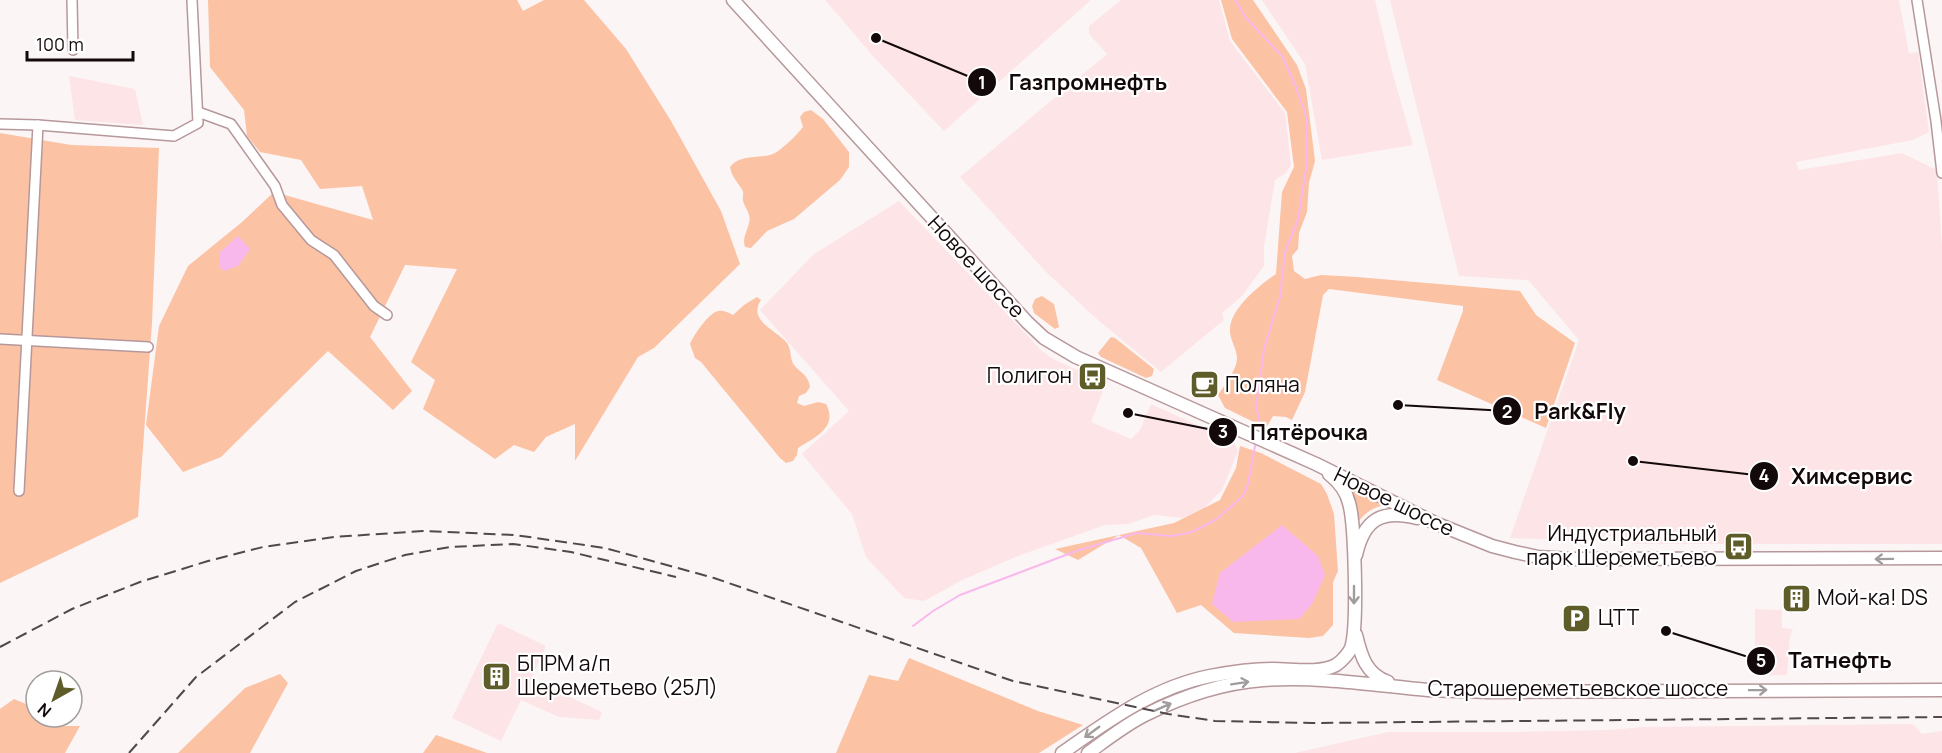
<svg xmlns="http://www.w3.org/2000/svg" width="1942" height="753" viewBox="0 0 1942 753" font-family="Manrope,sans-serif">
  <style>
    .built { fill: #fde4e6 }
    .green { fill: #fbc2a3 }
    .water { fill: #f9b8ec }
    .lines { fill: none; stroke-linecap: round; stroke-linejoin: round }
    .stream { stroke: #f9b8ec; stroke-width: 2 }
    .minor-casing { stroke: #b6989b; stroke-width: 12 }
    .major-casing { stroke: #b6989b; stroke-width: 15 }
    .minor { stroke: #fff; stroke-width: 9 }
    .major { stroke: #fff; stroke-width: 12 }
    .rail { stroke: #524849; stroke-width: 2; stroke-dasharray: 12 6; stroke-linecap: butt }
    .oneway { stroke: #a19d9d }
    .labels { text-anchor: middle; stroke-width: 4.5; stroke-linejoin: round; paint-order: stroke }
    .street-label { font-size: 21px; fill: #13090a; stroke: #fff }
    .poi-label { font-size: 21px; fill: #13090a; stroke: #fff; text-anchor: start }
    .leader { fill: none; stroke: #13090a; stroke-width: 2 }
    .callout-dot { fill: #13090a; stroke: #fff; stroke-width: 2 }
    .mark-label { font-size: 18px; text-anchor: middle; font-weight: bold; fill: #fff }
    .callout-label { font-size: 22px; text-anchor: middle; font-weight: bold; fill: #13090a; stroke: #fff; stroke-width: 4.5; stroke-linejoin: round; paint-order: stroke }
  </style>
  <rect width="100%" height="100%" fill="#fcf5f6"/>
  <!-- built -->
  <g class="built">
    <polygon points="825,0 1091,0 944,131 873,56"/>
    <polygon points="1121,0 1219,0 1230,41 1285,113 1291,165 1286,173 1275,180 1264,246 1264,266 1242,296 1222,313 1224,320 1161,372 1099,321 1045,271 960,177 1107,54 1089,34 1089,26"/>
    <polygon points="1262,0 1375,0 1391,67 1413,145 1322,160 1305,64"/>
    <polygon points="1390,0 1899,0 1909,53 1918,52 1929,132 1913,140 1796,162 1799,170 1902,153 1937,170 1942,247 1942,544 1632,544 1632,542 1510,538 1579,340 1528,280 1459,276"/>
    <polygon points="69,76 135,89 143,125 75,120"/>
    <polygon points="899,201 1042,351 1053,359 1106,383 1091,422 1131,439 1140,430 1151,404 1234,442 1238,451 1222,490 1204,508 1183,518 1154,515 1128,524 1105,525 1018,556 962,580 924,601 904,598 866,557 852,514 802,454 849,411 760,310 814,254"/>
    <polygon points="1755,609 1782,610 1782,628 1793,629 1790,637 1787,675 1755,676"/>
    <polygon points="498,623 546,646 531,679 602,712 599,720 559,717 521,700 501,741 452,718"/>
    <polygon points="1910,724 1915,726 1922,734 1942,731 1942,753 1295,753 1388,732 1514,732 1608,730 1644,727"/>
  </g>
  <!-- green -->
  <g class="green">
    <polygon points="208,0 517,0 523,11 544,0 584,0 626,49 671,121 721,211 740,264 654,348 638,357 575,461 575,424 546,437 534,452 514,445 495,459 423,409 435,380 411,362 457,269 405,265 370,337 412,391 393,410 328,351 221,457 183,472 146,425 159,326 188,266 242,222 274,192 373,220 362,186 320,189 301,160 260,152 247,136 244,110 210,67"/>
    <path d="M1221 0H1253L1297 65 1306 89 1315 161 1309 183 1307 212 1299 233 1298 249 1292 256 1294 271 1305 279 1321 275 1357 277 1520 291 1536 315 1575 343 1546 428 1437 380 1463 311V306L1329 289 1323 295 1305 392 1292 420 1286 417 1273 416 1266 428 1225 408 1218 395C1224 386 1237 370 1237 358 1237 349 1230 340 1230 331 1229 309 1260 285 1276 274L1282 192 1294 167 1287 112 1232 39Z"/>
    <path d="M811 110 823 119 849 152V167L840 180 794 219 767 231 751 248 745 247C741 235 752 226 749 215 748 210 744 206 743 201 742 196 745 193 741 188 736 180 732 177 730 167 739 155 756 158 770 155 778 154 798 134 803 127L800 117 804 112Z"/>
    <polygon points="0,133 71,145 159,148 152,323 138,517 0,583"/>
    <polygon points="1042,296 1054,304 1059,327 1055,329 1034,313 1032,306 1035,299"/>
    <path d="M757 297 761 300C747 321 777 330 787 343 791 349 790 355 792 361 796 372 808 372 810 387L806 393 799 396 797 403 804 406 818 402 826 404C839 428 813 438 798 448L797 455 793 461 786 463 780 458 701 362 695 358 690 344C693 336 710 311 719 311 724 310 729 313 733 315L744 305Z"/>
    <polygon points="1111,337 1115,338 1154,369 1152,376 1146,378 1101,357 1098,353"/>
    <polygon points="1240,446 1261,453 1321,484 1327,494 1334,514 1338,571 1333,582 1333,625 1323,636 1309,638 1234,633 1201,605 1177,613 1141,548 1119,535 1078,560 1055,549 1174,523 1220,500 1236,468"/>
    <path d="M1348 485 1389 505C1374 506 1367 511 1357 523Z"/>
    <polygon points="909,658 1038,711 1083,725 1039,753 836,753 869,675 898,681"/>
    <polygon points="280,674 288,683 250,753 178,753 245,688"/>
    <polygon points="14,699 26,704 32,716 46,726 80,726 65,753 0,753 0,709"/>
    <polygon points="436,735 487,753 423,753"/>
  </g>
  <!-- water -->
  <g class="water">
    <polygon points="238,236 250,249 238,266 224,271 219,267 219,253"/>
    <polygon points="1282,525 1318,556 1325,575 1312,604 1299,619 1233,622 1212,604 1220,573"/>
  </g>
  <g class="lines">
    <!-- stream -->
    <g class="stream">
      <polyline points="1235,0 1247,19 1282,56 1296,87 1307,119 1306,169 1298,220 1285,252 1280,297 1264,349 1256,406 1261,430"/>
      <polyline points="913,626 933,611 960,595 1079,550 1137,533 1172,536 1192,532 1217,519 1243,496 1248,484 1255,446"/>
    </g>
    <defs>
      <g id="minor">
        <polyline points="72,0 73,50"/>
        <polyline points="1917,0 1936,121 1942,173"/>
        <polyline points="198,112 231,124 275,186 282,205 311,240 334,255 374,306 387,315"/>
        <polyline points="0,124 38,125 174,136 198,123 192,0"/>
        <polyline points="0,339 148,347"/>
        <polyline points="19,491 38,125"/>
      </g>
      <g id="major">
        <polyline points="733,0 1027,322 1044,338 1076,357 1316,464 1435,523 1492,546 1515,552 1538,557 1572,559 1942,558"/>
        <path d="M1356 555C1364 519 1382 509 1417 518"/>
        <path d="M1356 635C1361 656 1366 674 1388 682"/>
        <path d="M1062 753C1108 721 1154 687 1210 676 1231 672 1253 669 1273 669 1293 669 1319 674 1336 665 1342 661 1349 653 1351 648 1358 629 1355 523 1349 503 1346 490 1339 482 1329 474"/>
        <path d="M1088 753C1106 740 1125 725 1145 715 1181 697 1222 683 1263 680 1318 676 1373 685 1428 690 1448 691 1468 691 1488 692L1942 690"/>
      </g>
    </defs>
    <!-- minor casing -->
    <use href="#minor" class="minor-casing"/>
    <!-- major casing -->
    <use href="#major" class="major-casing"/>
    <!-- minor -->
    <use href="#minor" class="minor"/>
    <!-- major -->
    <use href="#major" class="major"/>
    <!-- rail -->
    <g class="rail">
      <polyline points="0,647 72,609 140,582 208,561 263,547 334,537 423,531 515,535 605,548 714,578 1013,681 1168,714 1215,721 1312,723 1942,717"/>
      <polyline points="129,753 196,677 295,602 356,571 405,555 450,547 513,544 571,552 676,577"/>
    </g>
  </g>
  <!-- one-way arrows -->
  <defs><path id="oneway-shaft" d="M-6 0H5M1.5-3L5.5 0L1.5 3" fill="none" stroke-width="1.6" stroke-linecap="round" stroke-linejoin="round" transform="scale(1.5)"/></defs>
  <g class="oneway">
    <use href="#oneway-shaft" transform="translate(1884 559) rotate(179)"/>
    <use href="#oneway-shaft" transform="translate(1354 595) rotate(90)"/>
    <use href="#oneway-shaft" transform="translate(1240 683) rotate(-9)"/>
    <use href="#oneway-shaft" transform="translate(1758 690) rotate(-1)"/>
    <use href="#oneway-shaft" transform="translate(1163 707) rotate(-24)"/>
    <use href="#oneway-shaft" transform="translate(1092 732) rotate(144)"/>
  </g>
  <!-- icons -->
  <defs>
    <symbol id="bus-square" viewBox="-11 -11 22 22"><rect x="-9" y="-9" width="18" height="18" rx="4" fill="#5e5c29" stroke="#fff"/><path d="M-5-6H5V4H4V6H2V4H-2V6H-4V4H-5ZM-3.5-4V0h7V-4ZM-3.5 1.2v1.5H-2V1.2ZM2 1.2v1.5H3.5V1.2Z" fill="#fff"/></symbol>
    <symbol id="cafe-square" viewBox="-11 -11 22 22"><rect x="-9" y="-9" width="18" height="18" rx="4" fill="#5e5c29" stroke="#fff"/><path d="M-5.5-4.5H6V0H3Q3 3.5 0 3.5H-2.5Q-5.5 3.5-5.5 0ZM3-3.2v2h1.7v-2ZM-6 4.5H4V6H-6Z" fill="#fff"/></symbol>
    <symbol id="building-square" viewBox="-11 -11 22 22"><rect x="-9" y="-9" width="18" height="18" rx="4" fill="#5e5c29" stroke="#fff"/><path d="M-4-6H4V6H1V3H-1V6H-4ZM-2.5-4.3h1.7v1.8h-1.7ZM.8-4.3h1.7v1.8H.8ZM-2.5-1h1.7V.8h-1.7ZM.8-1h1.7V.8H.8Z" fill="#fff"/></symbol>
    <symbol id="parking-square" viewBox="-11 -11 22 22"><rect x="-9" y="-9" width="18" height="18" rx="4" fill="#5e5c29" stroke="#fff"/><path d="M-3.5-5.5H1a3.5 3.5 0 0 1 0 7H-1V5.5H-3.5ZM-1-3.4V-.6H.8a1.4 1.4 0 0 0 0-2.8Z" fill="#fff"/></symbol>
  </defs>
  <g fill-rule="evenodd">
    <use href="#bus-square" x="1076" y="360" width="33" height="33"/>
    <use href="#cafe-square" x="1188" y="368" width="33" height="33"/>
    <use href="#bus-square" x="1722" y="530" width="33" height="33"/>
    <use href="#building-square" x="1780" y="582" width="33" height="33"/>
    <use href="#parking-square" x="1560" y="602" width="33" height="33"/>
    <use href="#building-square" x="480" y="660" width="33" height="33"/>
  </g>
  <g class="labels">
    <!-- street labels -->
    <g class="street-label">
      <text transform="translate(976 267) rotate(47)" y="7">Новое шоссе</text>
      <text transform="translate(1394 502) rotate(26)" y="7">Новое шоссе</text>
      <text x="1578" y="696">Старошереметьевское шоссе</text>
    </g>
    <!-- poi labels -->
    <g class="poi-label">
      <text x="1072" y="383" text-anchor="end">Полигон</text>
      <text x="1225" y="392">Поляна</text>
      <text x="1717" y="541" text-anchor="end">Индустриальный<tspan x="1717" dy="24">парк Шереметьево</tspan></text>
      <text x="1817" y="605">Мой-ка! DS</text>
      <text x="1598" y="625">ЦТТ</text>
      <text x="517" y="671">БПРМ а/п<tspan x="517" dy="24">Шереметьево (25Л)</tspan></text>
    </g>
  </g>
  <!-- callouts -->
  <path class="leader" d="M876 38L982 82M1398 405L1507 411M1128 413L1223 432M1633 461L1764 476M1666 631L1761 661"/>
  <g class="callout-dot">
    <circle cx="876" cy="38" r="6"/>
    <circle cx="1398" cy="405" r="6"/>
    <circle cx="1128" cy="413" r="6"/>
    <circle cx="1633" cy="461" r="6"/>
    <circle cx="1666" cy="631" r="6"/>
    <circle cx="982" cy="82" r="15"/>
    <circle cx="1507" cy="411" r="15"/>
    <circle cx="1223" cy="432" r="15"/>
    <circle cx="1764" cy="476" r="15"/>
    <circle cx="1761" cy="661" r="15"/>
  </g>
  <g class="mark-label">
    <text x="982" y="89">1</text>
    <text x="1507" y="418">2</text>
    <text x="1223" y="438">3</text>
    <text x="1764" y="482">4</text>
    <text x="1761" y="667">5</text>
  </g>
  <g class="callout-label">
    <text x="1088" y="90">Газпромнефть</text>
    <text x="1580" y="419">Park&amp;Fly</text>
    <text x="1309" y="440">Пятёрочка</text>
    <text x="1852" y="484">Химсервис</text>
    <text x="1840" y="668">Татнефть</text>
  </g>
  <!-- north arrow -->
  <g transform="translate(54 699) rotate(220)"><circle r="28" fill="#ffffff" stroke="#a19d9d" stroke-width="1.5"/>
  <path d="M0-4.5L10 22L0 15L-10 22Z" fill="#5e5c29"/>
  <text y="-9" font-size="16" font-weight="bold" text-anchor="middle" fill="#13090a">N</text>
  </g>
  <!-- scale -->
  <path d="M27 51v9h106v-9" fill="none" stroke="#13090a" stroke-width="3"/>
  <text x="36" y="51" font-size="18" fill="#13090a" stroke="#ffffff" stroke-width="4.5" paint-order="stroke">100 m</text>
</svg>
